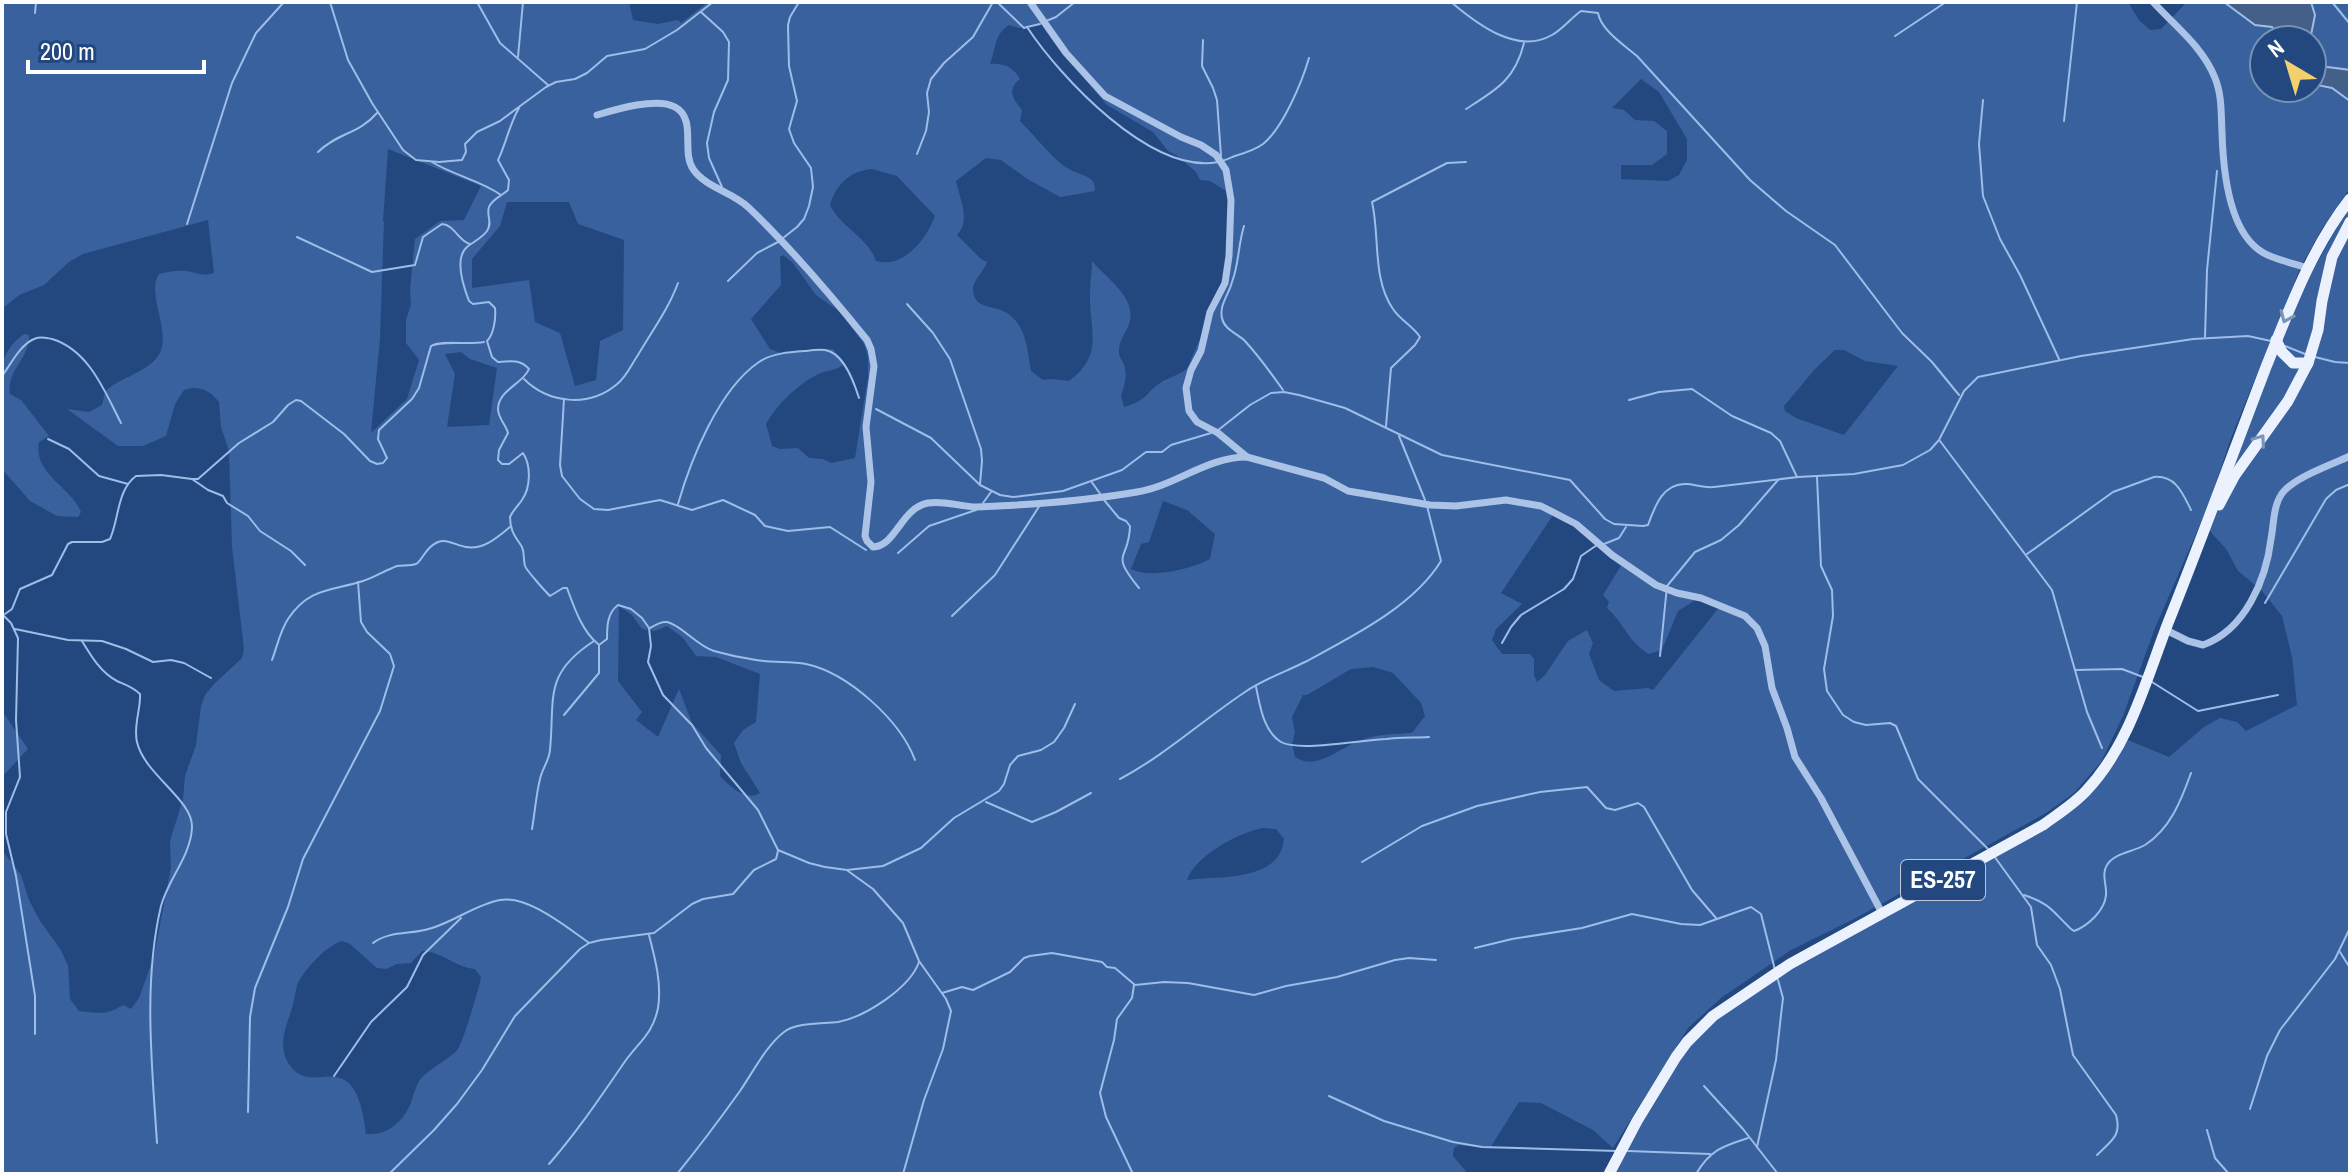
<svg xmlns="http://www.w3.org/2000/svg" width="2352" height="1176" viewBox="0 0 2352 1176" font-family="'Archivo Narrow',sans-serif">
  <style>
    .green { fill: #38619e; fill-rule: evenodd }
    .water { fill: #445f88; stroke: #9ebde8; stroke-width: 2 }
    .lines { fill: none; stroke-linecap: round; stroke-linejoin: round }
    .stream { stroke: #9ebde8; stroke-width: 2 }
    .minor { stroke: #aac3e7; stroke-width: 7 }
    .primary { stroke: #ecf2fd; stroke-width: 11 }
    .oneway { stroke: #7d94b8 }
    .labels { text-anchor: middle; stroke-width: 7; stroke-linejoin: round; paint-order: stroke }
    .shield { fill: #234880; stroke: #bdc8d9; stroke-width: 2 }
    .shield-label { font-size: 24px; font-weight: bold; fill: #fff }
  </style>
  <rect width="100%" height="100%" fill="#234880"/>
  <!-- green -->
  <g class="green">
    <path d="M2 2H629L633 20 658 24 678 20 681 23 708 2H2128L2139 20 2150 30 2161 29 2187 2H2224L2255 25 2272 27 2280 40H2264V88H2312V84L2331 88 2350 101V188L2323 227 2301 266 2231 438 2209 504 2155 628 2123 716 2101 762 2074 793 2046 813 1854 919 1791 950 1721 998 1688 1028 1613 1148 1593 1130 1541 1103 1519 1102 1490 1148 1459 1145 1454 1148 1453 1156 1468 1174H2V850L21 875 29 900 40 921 61 950 68 966 70 999 79 1011C98 1013 106 1016 123 1005L131 1009 139 998 154 956 171 867 170 841 183 799 185 776 196 745 201 706 205 695 214 684 242 658 244 649 232 547 229 451 221 427 219 402C209 390 199 385 184 390L175 404 166 436 143 446H118L67 409 89 412 102 405C103 402 104 395 105 393 113 378 157 372 162 347 167 324 147 292 159 274 168 272 177 270 187 271 198 273 204 277 214 273L208 220 83 254 69 262 44 285 19 295 2 309ZM1043 24 1052 40 1107 105 1153 132 1168 151 1176 155 1196 172 1200 180 1210 181 1231 194 1224 283 1187 369C1180 374 1171 377 1163 381 1144 393 1149 400 1124 407L1121 396C1124 387 1128 375 1124 365 1123 360 1120 359 1119 354 1118 341 1125 335 1129 324 1138 298 1106 278 1092 261 1092 272 1090 282 1090 293 1089 330 1105 354 1069 381L1052 379 1043 380 1031 371C1027 350 1027 326 1007 313 995 305 974 310 973 290 973 279 984 272 987 262L981 259 957 235C971 220 960 200 956 181L986 158 1001 160 1029 180 1060 197 1095 191C1096 174 1079 176 1067 168 1054 160 1032 133 1020 121L1022 110C1013 99 1006 90 1020 79 1013 67 1004 63 990 64 996 49 994 34 1009 25L1019 28ZM1641 79 1659 92 1687 139V160L1679 175 1668 181 1621 179V165H1652L1667 154V131L1654 121 1635 120 1624 110 1612 108ZM388 149 481 186 464 220 440 221 415 239 410 289 411 304 406 320V343L419 360 407 399 371 433 380 338 384 221H383ZM872 169 897 176 935 216C927 238 904 269 876 261 868 237 841 228 830 205 836 184 850 171 872 169ZM507 202H569L578 224 624 240 623 330 600 341 596 380 575 386 560 333 535 322 529 280 472 288V259L500 226ZM783 255 793 263 816 295 839 311 864 344 868 357V377L855 458 831 463 823 459 809 458 798 448 780 449 772 446 766 424C777 404 797 385 818 374 827 370 835 371 843 365L842 360 833 349 781 353 770 349 751 319 781 285 780 257ZM1835 350H1844L1865 361 1898 366 1844 435 1796 418 1785 411 1784 406 1815 369ZM461 352 470 359 497 368 489 425 447 427 455 374 445 354ZM1163 501 1187 510 1215 534 1210 559C1191 569 1151 579 1131 569L1141 544 1149 542ZM1553 515 1586 531 1622 564 1603 595 1609 602 1607 608C1623 622 1630 644 1649 654L1662 650 1678 611 1702 596 1721 605 1653 690 1648 688 1614 691 1599 680 1589 654 1593 643 1587 630 1568 641 1545 675 1537 682 1534 675V659L1530 654H1502L1492 640 1496 629 1522 604 1501 593ZM619 606 632 615 642 629 655 631 667 626 683 638 696 656 716 657 760 674 756 722 743 730 734 743 741 763 760 793C747 802 730 787 720 776L721 755 692 723 679 689 658 737 636 720 642 712 618 681ZM1373 667 1393 673 1421 703 1425 716 1412 733C1397 734 1381 734 1367 738 1344 743 1318 773 1295 757L1292 744 1295 733 1292 717 1303 695H1307L1351 669ZM1263 828 1276 829 1284 839C1280 882 1220 876 1187 880 1195 856 1239 832 1263 828ZM342 941 350 944 377 968 386 969 397 964 411 963 422 951C443 952 455 967 475 969L481 977C480 985 463 1042 458 1049 450 1059 429 1068 419 1081 415 1088 413 1097 410 1105 402 1123 386 1136 366 1134 355 1040 316 1098 291 1067 276 1048 286 1027 292 1008 295 1000 295 990 298 983 305 969 327 945 342 941Z"/>
    <polygon points="2311,2 2350,2 2350,70 2312,65 2310,40 2315,15"/>
    <polygon points="2350,204 2350,1174 1609,1174 1695,1034 1727,1005 2081,801 2123,738 2169,757 2204,727 2220,718 2237,722 2246,731 2297,705 2292,657 2282,616 2262,591 2238,571 2226,549 2208,529 2303,288"/>
    <path d="M24 334 29 335C30 358 6 371 10 394L21 400 49 436 39 442C33 474 70 486 81 512L78 517 57 516 30 501 2 469V365C6 351 12 343 24 334Z"/>
    <polygon points="2,711 28,749 2,777"/>
  </g>
  <!-- water -->
  <g class="water">
    <polygon points="2224,2 2311,2 2315,15 2310,40 2280,40 2272,27 2255,25"/>
    <polygon points="2312,65 2350,70 2350,101 2332,88 2312,84"/>
  </g>
  <g class="lines">
    <!-- stream -->
    <g class="stream">
      <polyline points="330,2 348,60 372,103 403,150 416,160 439,162 462,160 466,152 465,144 477,132 500,121 546,87 556,82 575,79 587,73 607,56 645,49 677,30 713,2"/>
      <polyline points="477,2 500,43 548,85"/>
      <path d="M997 2 1024 28 1027 27C1060 77 1151 175 1218 162 1224 161 1230 158 1235 156 1245 153 1255 150 1263 144 1283 128 1302 82 1309 58"/>
      <path d="M1451 2C1477 24 1517 55 1552 35 1563 29 1571 18 1581 11L1598 13C1601 30 1624 45 1637 56L1750 180 1786 211 1835 245 1902 333 1932 362 1959 395"/>
      <polyline points="2332,2 2350,24"/>
      <polyline points="701,12 723,32 729,42 728,80 714,112 707,143 709,158 722,187"/>
      <polyline points="35,13 36,2"/>
      <polyline points="1046,21 1056,17 1075,2"/>
      <polyline points="1027,27 1040,24"/>
      <polyline points="1895,36 1946,2"/>
      <polyline points="1203,40 1202,66 1213,88 1217,100 1221,156"/>
      <polyline points="518,57 523,2"/>
      <polyline points="1983,100 1979,144 1983,196 2000,239 2020,275 2059,359"/>
      <path d="M519 108C509 125 506 144 498 160L509 180 508 190C503 195 492 199 489 207 486 215 493 223 487 231 482 238 473 242 467 247 454 258 464 288 469 301L473 304 489 302 495 308C496 318 494 334 487 341L492 357 498 362C510 361 520 359 529 369 523 384 498 390 498 409 498 418 506 425 508 433L499 450 498 460 502 464H509L523 453C531 465 531 487 522 500 518 506 513 510 510 517 510 531 515 536 522 547 525 554 523 559 525 566 527 571 545 591 550 596L563 588H567C574 607 582 631 598 644"/>
      <path d="M1466 109C1496 90 1515 80 1524 43"/>
      <polyline points="2064,121 2077,2"/>
      <path d="M318 152C337 133 359 134 377 113"/>
      <polyline points="917,154 926,131 929,112 927,93 931,79 944,63 973,37 993,2"/>
      <path d="M432 162C455 176 480 180 501 195"/>
      <polyline points="187,224 232,83 256,33 284,2"/>
      <path d="M1244 226C1238 245 1239 264 1232 282 1229 294 1219 305 1222 318 1224 329 1236 333 1244 340 1258 355 1271 373 1283 390"/>
      <path d="M297 237 372 272 415 265 423 237 442 224C455 225 458 241 470 244"/>
      <polyline points="728,281 757,253 778,242 797,227 804,219 809,206 813,187 811,168 794,143 789,129 797,101 789,66 788,25 790,17 799,2"/>
      <polyline points="907,304 933,333 950,359 981,449 982,461 980,484"/>
      <polyline points="2205,337 2207,270 2217,171"/>
      <polyline points="2285,346 2305,354"/>
      <polyline points="2315,357 2335,362 2350,363"/>
      <path d="M2 376C11 364 20 345 34 339 41 336 46 338 52 339 89 350 105 392 121 423"/>
      <path d="M524 379C548 403 588 408 616 385 626 378 631 365 638 355 652 331 668 310 678 283"/>
      <polyline points="564,399 560,465 562,476 580,499 594,509 608,510 660,500 692,510 723,500 755,515 765,526 788,531 830,527 866,550"/>
      <polyline points="1629,400 1659,392 1692,389 1732,416 1771,433 1780,441 1797,477"/>
      <polyline points="876,409 931,438 980,485 1000,495 1013,497 1063,491 1122,470 1146,452 1162,452 1171,445 1211,433"/>
      <path d="M1386 426 1391 368 1415 345 1420 337C1413 326 1400 320 1393 309 1372 279 1380 236 1372 202L1447 163 1466 162"/>
      <path d="M1217 431 1250 405 1271 393 1284 392 1299 395 1345 408 1442 455 1570 480 1605 519 1614 524 1643 526 1648 525C1655 506 1663 482 1688 484 1697 485 1704 488 1714 487L1798 477 1854 474 1903 465 1930 450 1939 440 1964 391 1978 377 2081 356 2193 339 2248 336 2271 341"/>
      <polyline points="1399,436 1425,500"/>
      <polyline points="48,439 69,449 99,476 128,484"/>
      <polyline points="1940,441 2052,590 2087,712 2102,748"/>
      <polyline points="1817,477 1821,566 1832,590 1833,616 1824,669 1827,691 1843,715 1854,722 1866,725 1890,723 1896,726 1918,779 1990,851"/>
      <path d="M192 479H198L239 443 273 422 288 405 296 400 301 401 344 434 370 461 377 464 383 463 387 458 378 439 379 430 412 399 419 388 431 346C441 340 469 345 484 342"/>
      <polyline points="1091,481 1101,495"/>
      <path d="M1104 500 1119 518 1126 521 1130 526C1129 562 1109 551 1139 588"/>
      <polyline points="983,503 991,492"/>
      <path d="M678 504C691 459 719 389 759 362 772 353 791 352 806 351 812 350 819 349 825 350 844 353 854 382 859 398"/>
      <polyline points="1604,544 1619,538 1626,527"/>
      <polyline points="898,553 929,526 976,510"/>
      <path d="M2027 554 2113 492 2154 477C2176 475 2183 494 2191 510"/>
      <polyline points="2265,603 2326,499 2336,490 2350,484"/>
      <polyline points="2,614 11,623 18,638 16,720 20,777 6,812 6,834 16,876 35,996 35,1034"/>
      <path d="M5 614 12 609 20 589 52 575 68 544 72 542H102L110 539C119 519 117 490 136 476L161 475 192 479 208 490 223 496 227 503 248 516 260 531 291 551 305 565"/>
      <polyline points="952,616 995,575 1040,505"/>
      <path d="M650 628C655 625 661 621 667 622 680 624 697 646 714 651 728 655 742 658 756 660 773 663 790 661 806 664 848 673 900 720 915 760"/>
      <polyline points="15,629 68,640 102,641 126,649 153,662 171,660 184,663 211,678"/>
      <path d="M82 641C91 656 101 673 117 681 126 685 133 687 140 694 141 709 133 726 137 742 144 774 193 800 192 827 191 856 168 879 161 906 143 982 152 1066 157 1143"/>
      <polyline points="1502,643 1511,627 1521,615 1564,589 1573,579 1581,556 1597,545"/>
      <polyline points="1660,656 1667,586 1695,552 1721,540 1739,525 1778,480"/>
      <path d="M272 660C277 647 280 631 288 619 309 587 332 591 363 581 375 577 386 570 397 566 403 565 410 566 416 564 421 563 427 543 442 541 449 540 458 546 466 547 483 550 497 538 510 527"/>
      <polyline points="2075,670 2122,669 2143,677"/>
      <polyline points="2152,682 2198,711 2278,695"/>
      <path d="M1256 687C1260 705 1263 731 1281 742 1299 752 1363 740 1386 739 1400 737 1415 738 1429 737"/>
      <path d="M564 715 599 673V645L607 639C607 627 607 613 618 605L631 609 642 618 649 628 651 646 648 662 663 695 692 725 706 748 758 810 778 850 809 863 825 867 847 870 883 866 921 848 954 818 999 791 1004 784 1010 765 1018 756 1041 750 1054 742 1064 728 1075 704"/>
      <path d="M1120 779C1165 755 1203 720 1245 692 1264 679 1285 672 1305 662 1351 637 1413 607 1441 561L1427 506"/>
      <polyline points="986,802 1032,822 1056,812 1091,793"/>
      <path d="M532 829C535 812 536 795 540 779 542 769 549 761 550 750 555 698 543 674 594 641"/>
      <path d="M1994 856 2031 907 2037 945 2051 965 2060 989 2073 1055 2116 1115C2122 1136 2111 1141 2097 1155"/>
      <polyline points="1362,862 1422,826 1477,806 1540,792 1587,787 1606,808 1615,810 1638,803 1644,807 1692,890 1716,918"/>
      <polyline points="848,871 873,889 903,923 919,961 946,999 951,1011 943,1049 924,1100 903,1174"/>
      <path d="M2024 895C2051 904 2052 911 2071 929L2074 931C2088 926 2105 910 2106 895 2107 885 2101 874 2107 865 2114 853 2133 852 2145 845 2170 829 2181 801 2191 773"/>
      <path d="M373 943C390 930 413 935 432 928 455 921 477 904 500 900 528 895 566 927 588 942"/>
      <polyline points="1475,948 1512,939 1582,928 1632,914 1681,924 1700,925 1751,907 1761,914 1775,970"/>
      <polyline points="2340,952 2350,968"/>
      <polyline points="942,993 962,987 973,990 1010,972 1024,958 1030,956 1052,953 1102,962 1107,967 1115,968 1135,985 1164,982 1188,983 1254,995 1286,986 1337,977 1395,960 1409,958 1436,960"/>
      <polyline points="334,1076 371,1022 407,987 423,955 461,918"/>
      <polyline points="1704,1086 1743,1129 1778,1174"/>
      <polyline points="1329,1096 1384,1121 1453,1142 1482,1147 1617,1151"/>
      <polyline points="2250,1109 2267,1056 2280,1030 2335,959 2350,928"/>
      <polyline points="248,1112 250,1017 255,988 288,907 303,859 380,711 394,666 390,654 367,632 361,622 358,582"/>
      <polyline points="2207,1130 2215,1158 2229,1174"/>
      <polyline points="1757,1147 1776,1060 1781,1015 1783,998 1778,980"/>
      <polyline points="1628,1151 1710,1154"/>
      <path d="M549 1164C578 1131 601 1096 626 1060 640 1041 653 1033 658 1008 662 984 655 958 649 935"/>
      <polyline points="389,1174 434,1130 457,1104 482,1070 515,1016 580,949 589,943 601,940 654,933 692,904 703,899 733,894 754,870 776,859 778,851"/>
      <path d="M677 1174C699 1147 720 1119 740 1091 753 1072 766 1046 784 1032 797 1022 822 1024 838 1022 865 1017 910 988 919 962"/>
      <polyline points="1133,1174 1106,1117 1100,1093 1114,1040 1117,1019 1132,998 1134,985"/>
      <path d="M1696 1174C1710 1150 1723 1146 1748 1138"/>
    </g>
    <!-- minor -->
    <g class="minor">
      <polyline points="1030,2 1066,53 1105,96 1181,137 1201,145 1216,155 1226,170 1231,200 1229,256 1225,283 1210,312 1201,351 1191,370 1186,388 1189,411 1197,422 1218,433 1247,457 1324,478 1348,491 1430,505 1456,506 1506,500 1541,506 1576,524 1612,555 1656,585 1677,593 1701,598 1745,616 1757,628 1765,646 1772,688 1787,728 1795,757 1821,798 1882,913"/>
      <path d="M2153 2C2175 26 2203 47 2215 78 2222 95 2221 114 2222 132 2223 168 2228 231 2262 252 2275 260 2293 263 2308 268"/>
      <path d="M597 115C617 109 657 97 675 107 697 119 681 151 693 169 705 187 732 192 748 207 791 248 830 294 867 340L871 349 874 366 866 427 871 482 865 536 867 541 873 547C896 546 901 508 928 503 944 500 961 507 977 507 1030 505 1084 501 1137 492 1175 486 1207 457 1247 457"/>
      <path d="M2166 630 2188 641 2203 645C2245 630 2266 580 2271 539 2274 524 2273 503 2284 491 2298 476 2331 465 2350 456"/>
    </g>
    <!-- primary -->
    <g class="primary">
      <polyline points="2276,340 2282,352 2293,363 2308,363"/>
      <polyline points="2219,505 2235,475 2288,401 2308,363 2318,330 2322,301 2332,257 2350,222"/>
      <path d="M1609 1174 1637 1121 1676 1057 1687 1042 1713 1016 1790 964 2043 825C2058 814 2074 804 2086 791 2129 746 2146 680 2168 623 2202 538 2233 453 2266 367 2289 310 2311 249 2350 199"/>
    </g>
  </g>
  <!-- one-way arrows -->
  <defs><path id="oneway-chevron" d="M-2-3.5L2.5 0L-2 3.5" fill="none" stroke-width="1.6" stroke-linecap="round" stroke-linejoin="round" transform="scale(2)"/></defs>
  <g class="oneway">
    <use href="#oneway-chevron" transform="translate(2286 317) rotate(113)"/>
    <use href="#oneway-chevron" transform="translate(2260 440) rotate(-55)"/>
  </g>
  <g class="labels">
    <!-- shield labels -->
    <rect class="shield" x="1901" y="860" width="84" height="40" rx="6"/>
    <g class="shield-label">
      <text x="1943" y="888">ES-257</text>
    </g>
  </g>
  <!-- border -->
  <rect width="2352" height="1176" fill="none" stroke="#ffffff" stroke-width="8"/>
  <!-- north arrow -->
  <g transform="translate(2288 64) rotate(322)"><circle r="38" fill="#234880" stroke="#7b91b3" stroke-width="2"/>
  <path d="M0-6L14 30L0 20L-14 30Z" fill="#f2d16d"/>
  <text y="-12" font-size="22" font-weight="bold" text-anchor="middle" fill="#ffffff">N</text>
  </g>
  <!-- scale -->
  <path d="M28 60v12h176v-12" fill="none" stroke="#ffffff" stroke-width="4"/>
  <text x="40" y="60" font-size="24" fill="#ffffff" stroke="#234880" stroke-width="6" paint-order="stroke">200 m</text>
</svg>
